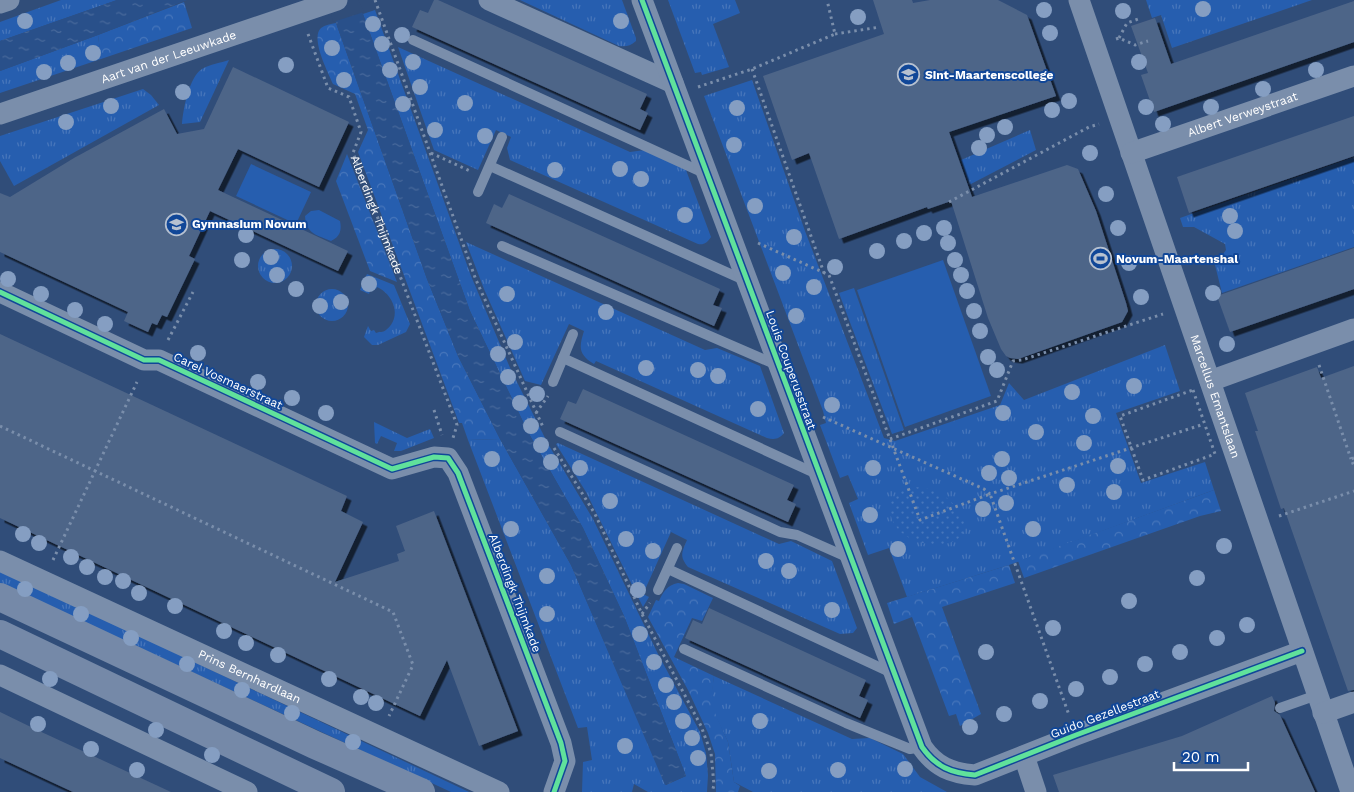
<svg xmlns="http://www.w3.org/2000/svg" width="1354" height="792" viewBox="0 0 1354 792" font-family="'Work Sans',sans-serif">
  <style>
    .grass { fill: url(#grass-tufts) }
    .forest { fill: url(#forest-crowns) }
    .park { fill: url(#park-dots) }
    .garden { fill: #265eaf }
    .water { fill: url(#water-ripples) }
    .pier { fill: #304d79 }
    .building { fill: #4e6588; filter: url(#shadow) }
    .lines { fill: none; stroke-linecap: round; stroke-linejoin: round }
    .path { stroke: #7a8eab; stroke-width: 3; stroke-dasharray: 2.5 4; stroke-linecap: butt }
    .lane { stroke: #7a8eab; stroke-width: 10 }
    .street { stroke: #7a8eab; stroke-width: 21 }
    .secondary { stroke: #7589a8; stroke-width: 28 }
    .cycleway-casing { stroke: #114798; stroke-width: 8 }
    .cycleway { stroke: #60e19b; stroke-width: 5 }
    .tree { fill: #859ec2 }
    .labels { text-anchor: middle; stroke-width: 4; stroke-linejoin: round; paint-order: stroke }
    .street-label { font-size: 12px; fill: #fff; stroke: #114798 }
    .poi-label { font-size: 12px; font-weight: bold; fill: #fff; stroke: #114798; text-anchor: start }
  </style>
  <defs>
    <pattern id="grass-tufts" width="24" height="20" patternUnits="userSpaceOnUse" patternTransform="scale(1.25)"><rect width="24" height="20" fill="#265eaf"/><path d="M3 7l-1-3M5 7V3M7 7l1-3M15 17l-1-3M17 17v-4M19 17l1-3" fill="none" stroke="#4776bb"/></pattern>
    <pattern id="forest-crowns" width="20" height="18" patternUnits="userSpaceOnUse" patternTransform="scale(1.25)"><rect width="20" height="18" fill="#265eaf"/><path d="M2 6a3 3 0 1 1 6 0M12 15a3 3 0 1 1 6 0" fill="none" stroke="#4776bb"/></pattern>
    <pattern id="park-dots" width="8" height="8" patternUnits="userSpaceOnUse" patternTransform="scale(1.25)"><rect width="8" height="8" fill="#265eaf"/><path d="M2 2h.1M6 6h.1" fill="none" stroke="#4776bb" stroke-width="1.8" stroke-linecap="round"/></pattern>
    <pattern id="water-ripples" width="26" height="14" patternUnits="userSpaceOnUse" patternTransform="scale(1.25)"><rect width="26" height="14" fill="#29508a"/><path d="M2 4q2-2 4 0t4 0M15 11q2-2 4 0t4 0" fill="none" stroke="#496a9c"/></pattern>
    <filter id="shadow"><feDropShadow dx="4.5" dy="4.5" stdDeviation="0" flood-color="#0009"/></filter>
  </defs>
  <rect width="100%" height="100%" fill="#304d79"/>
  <!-- grass -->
  <g class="grass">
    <polygon points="61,0 117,0 0,41 0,22"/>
    <path d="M520 0H622L636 38V41C630 46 626 47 619 46Z"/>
    <polygon points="668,0 735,0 740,13 713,24 729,67 702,75 701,72 695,73"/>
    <polygon points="1146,0 1312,0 1172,48 1161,15 1152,18"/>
    <polygon points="375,10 471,276 511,370 548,444 593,519 658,654 700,732 706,753 708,775 707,792 648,792 634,784 632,792 582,792 583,762 592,760 587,727 578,728 468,440 500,439 571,565 666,785 686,776 624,616 583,528 528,432 470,311 363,14"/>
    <polygon points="98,35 101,59 0,93 0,71"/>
    <path d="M398 47 630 152 645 150 686 170 711 237C707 243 704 245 698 244L510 160 507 148 511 137 496 130 478 170 434 150Z"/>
    <path d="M229 60 200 122 182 124C183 110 189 77 202 69 210 64 221 63 229 60Z"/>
    <polygon points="752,80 805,231 884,438 895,441 1000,405 1009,383 1024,400 1165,345 1180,391 1116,413 1141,483 1205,462 1214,490 1009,565 907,597 889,548 868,555 849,503 858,499 848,475 840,478 820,425 826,423 823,411 704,96"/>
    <polygon points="143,89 151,95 159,105 14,186 0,161 0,136"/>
    <polygon points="1030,130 1036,150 969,185 961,160"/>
    <polygon points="1354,157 1354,247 1222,293 1215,265 1226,250 1225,244 1194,227 1183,227 1180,218"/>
    <path d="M466 242 705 350 717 348 760 366 784 433C779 439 775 440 767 438L596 361 594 364C578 354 579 347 584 331L569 324 541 385 525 381 484 289Z"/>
    <circle cx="275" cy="266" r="17"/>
    <path d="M367 274 394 285 410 324 406 332 378 345H372L364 337 368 326 371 331 374 330 376 333C381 331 382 333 386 330 403 317 393 294 377 287L376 289 371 288 369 294 360 290Z"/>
    <polygon points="854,288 904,430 892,434 839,293"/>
    <circle cx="332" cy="305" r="16"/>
    <polygon points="374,422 407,438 430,429 434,438 401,451 394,451 397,443 381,436 377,444 375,443"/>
    <path d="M558 443 779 544 791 541 832 561 857 628 853 633 840 634 688 567C679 556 682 552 687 540L671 532 643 594 649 597 643 607 586 492 556 444Z"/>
    <polygon points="0,570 469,792 451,792 0,583"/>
    <polygon points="714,676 852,739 870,738 903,754 920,777 947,792 753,792 734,782 728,742 710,704"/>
  </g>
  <!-- forest -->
  <g class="forest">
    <polygon points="184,2 192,28 101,59 98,35"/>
    <path d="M336 23 427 279 458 356 500 439 468 440 462 423H459L358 152 368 130 355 94 333 84C328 72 310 38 321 28 325 25 331 24 336 23Z"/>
    <polygon points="347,154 397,282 370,271 336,181"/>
    <polygon points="1214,490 1221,511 1200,516 1024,578 1018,561"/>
    <polygon points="1009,565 1015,583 942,607 981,714 960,726 956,714 949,716 912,617 894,624 887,603"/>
    <path d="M678 583 684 584 713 598 702 621 692 618 674 657 714 676 711 704 728 742 734 782 740 786 738 792H716L715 754 708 733 688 690 648 617 656 600 659 601C663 592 667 585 678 583Z"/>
  </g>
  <!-- park -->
  <path class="park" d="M911 487C928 487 944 492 955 506 996 554 895 559 890 511 889 497 900 491 911 487Z"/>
  <!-- garden -->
  <g class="garden">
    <polygon points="251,164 311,192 296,224 236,196"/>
    <path d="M319 210 340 221C342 230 340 237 331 241 317 235 306 234 305 216L311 211Z"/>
    <polygon points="943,260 991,396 905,427 857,290"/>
  </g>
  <!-- water -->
  <g class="water">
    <polygon points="117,0 187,0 98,35 0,71 0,41"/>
    <polygon points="331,0 355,0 363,14 470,311 528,432 583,528 624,616 686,776 665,785 571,565 500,439 458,356 427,279 336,23"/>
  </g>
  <!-- pier -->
  <polygon class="pier" points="328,0 358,0 364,12 333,22"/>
  <!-- building -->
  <g class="building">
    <polygon points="434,0 438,0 647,94 640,109 648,113 640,130 412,27 420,10 428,13"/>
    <polygon points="873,0 912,0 913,3 930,0 998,0 1027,15 1056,96 949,132 972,197 1067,165 1078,169 1096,211 1126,303 1128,311 1122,322 1018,359 1010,358 1006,356 1001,349 988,318 951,201 928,209 927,207 839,239 809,153 792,160 763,76 884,34"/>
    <polygon points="1354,1 1354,42 1154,112 1141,75 1148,73 1131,26 1155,18 1171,64"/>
    <polygon points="233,67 349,122 319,187 238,149 218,190 348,251 338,271 210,211 189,256 195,259 167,317 162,315 157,325 152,323 148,332 124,321 128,312 0,252 0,193 10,197 74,158 164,109 177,134 204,129"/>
    <polygon points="1354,116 1354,156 1189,213 1177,177"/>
    <polygon points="509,194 720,289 713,305 722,308 714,326 486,223 494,204 502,208"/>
    <polygon points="1354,248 1354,289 1230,332 1217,296"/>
    <polygon points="0,334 347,496 341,511 363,522 335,582 399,561 397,554 405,551 396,526 434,511 518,731 479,746 447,660 420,716 0,518"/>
    <polygon points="1354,366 1354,690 1348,691 1284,508 1281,509 1255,431 1258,431 1245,393 1317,367 1321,378"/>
    <polygon points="583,389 794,485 787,500 796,504 788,522 560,419 568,401 576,404"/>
    <polygon points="709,608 866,680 859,696 868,700 860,718 685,638 693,620 702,624"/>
    <polygon points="1272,696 1275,703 1274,711 1280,715 1315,792 1059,792 1053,775 1182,736"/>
    <polygon points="0,712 35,729 171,792 73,792 0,758"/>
  </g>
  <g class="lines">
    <!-- path -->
    <g class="path">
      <polyline points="375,0 476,280 543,427"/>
      <path id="s1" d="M308 34 328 88 349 97 361 132 353 153 457 425 453 438"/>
      <polyline points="835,34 880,27"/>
      <polyline points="1119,38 1127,23 1141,18"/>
      <polyline points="1116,39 1119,38 1135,45 1148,41"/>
      <polyline points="752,69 824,273"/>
      <polyline points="698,87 752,69 835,34 827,0"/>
      <polyline points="431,153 470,171"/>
      <polyline points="949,202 1089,127 1099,124"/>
      <polyline points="758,243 829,275 920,520 990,494 1069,715"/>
      <polyline points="168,340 193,292"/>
      <polyline points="1319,365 1351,459"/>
      <polygon points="1193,390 1215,454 1143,480 1120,416"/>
      <polyline points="434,410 442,435"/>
      <polyline points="536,413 548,396"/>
      <polyline points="823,417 984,489 990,494 1201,425"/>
      <polyline points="0,426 393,612 413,665 389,716"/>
      <polyline points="890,439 997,401 1013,361 1022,360 1163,314"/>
      <polyline points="554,448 595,514 642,614 701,726 711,753 714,785 712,792"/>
      <polyline points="1354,458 1351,459 1354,466"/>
      <polyline points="1279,516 1354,491"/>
      <polyline points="53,560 137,382"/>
      <polyline points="642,614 650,603"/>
    </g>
    <!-- lane -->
    <g class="lane">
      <polyline points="413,40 706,174"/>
      <polyline points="490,166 744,280"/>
      <polyline points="478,192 502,137"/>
      <polyline points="502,246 779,366"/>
      <polyline points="563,358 819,475"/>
      <polyline points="553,382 573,334"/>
      <polyline points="560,432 780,532 797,535 849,558"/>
      <polyline points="668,569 894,674"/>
      <polyline points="658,590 677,548"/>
      <polyline points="684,649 846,723 910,749 922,747"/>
      <polyline points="1280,708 1317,695"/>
    </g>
    <!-- street -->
    <g class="street">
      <polyline points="489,0 673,83"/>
      <path d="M642 0 922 747C936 767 951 773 975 775L1076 735 1302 651"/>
      <path id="s2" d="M1079 0 1351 792"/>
      <polyline points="0,3 9,0"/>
      <path id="s3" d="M0 114 337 0"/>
      <path id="s4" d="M1131 153 1354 76"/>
      <polyline points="0,292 144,360 159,360 392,469 434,457 448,458 458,473 561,743 565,761 554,792"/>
      <polyline points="1210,381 1354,329"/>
      <path id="s5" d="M0 561 499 792"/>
      <polyline points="0,675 247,792"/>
      <polyline points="1323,713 1354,702"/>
      <polyline points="1024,756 1036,792"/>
    </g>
    <!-- secondary -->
    <g class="secondary">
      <polyline points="0,597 315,745 421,792"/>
      <polyline points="0,634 331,792"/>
    </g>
    <defs>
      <g id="cycleway">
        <path d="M642 0 922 747C936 767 951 773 975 775L1076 735 1302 651"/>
        <polyline points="0,292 144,360 159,360 392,469 434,457 448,458 458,473 561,743 565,761 554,792"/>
      </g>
    </defs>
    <!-- cycleway casing -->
    <use href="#cycleway" class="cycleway-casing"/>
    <!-- cycleway -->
    <use href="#cycleway" class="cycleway"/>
  </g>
  <!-- trees -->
  <g class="tree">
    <circle cx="1203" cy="9" r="8"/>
    <circle cx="1044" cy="10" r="8"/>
    <circle cx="1123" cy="11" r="8"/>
    <circle cx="858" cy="17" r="8"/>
    <circle cx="25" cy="21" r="8"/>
    <circle cx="621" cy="21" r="8"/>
    <circle cx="373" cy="24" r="8"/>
    <circle cx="1050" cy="33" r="8"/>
    <circle cx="402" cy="35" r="8"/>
    <circle cx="382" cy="44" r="8"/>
    <circle cx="332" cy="48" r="8"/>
    <circle cx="93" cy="53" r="8"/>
    <circle cx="413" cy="62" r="8"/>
    <circle cx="1139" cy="62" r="8"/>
    <circle cx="68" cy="63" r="8"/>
    <circle cx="286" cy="65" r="8"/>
    <circle cx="390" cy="70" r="8"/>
    <circle cx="1316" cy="70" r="8"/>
    <circle cx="44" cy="72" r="8"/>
    <circle cx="344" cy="80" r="8"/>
    <circle cx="420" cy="87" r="8"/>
    <circle cx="1263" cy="89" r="8"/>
    <circle cx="183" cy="92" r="8"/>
    <circle cx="1069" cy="101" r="8"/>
    <circle cx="465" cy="103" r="8"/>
    <circle cx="403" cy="104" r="8"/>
    <circle cx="111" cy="106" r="8"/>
    <circle cx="1146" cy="107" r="8"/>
    <circle cx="1211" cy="107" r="8"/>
    <circle cx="737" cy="108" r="8"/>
    <circle cx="1052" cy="110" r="8"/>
    <circle cx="66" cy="122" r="8"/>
    <circle cx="1163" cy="124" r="8"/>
    <circle cx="1005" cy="127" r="8"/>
    <circle cx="435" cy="130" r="8"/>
    <circle cx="987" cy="135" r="8"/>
    <circle cx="485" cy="136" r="8"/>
    <circle cx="734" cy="145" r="8"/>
    <circle cx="979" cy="148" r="8"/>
    <circle cx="1090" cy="153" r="8"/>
    <circle cx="620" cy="169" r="8"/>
    <circle cx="555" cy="170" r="8"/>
    <circle cx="641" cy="179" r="8"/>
    <circle cx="1106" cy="194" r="8"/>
    <circle cx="755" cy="206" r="8"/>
    <circle cx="685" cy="215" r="8"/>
    <circle cx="1230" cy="216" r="8"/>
    <circle cx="944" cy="228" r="8"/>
    <circle cx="1118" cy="228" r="8"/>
    <circle cx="1235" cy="231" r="8"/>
    <circle cx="924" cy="233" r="8"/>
    <circle cx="246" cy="235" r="8"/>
    <circle cx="794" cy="237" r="8"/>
    <circle cx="904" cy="241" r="8"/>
    <circle cx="948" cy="243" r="8"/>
    <circle cx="877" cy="251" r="8"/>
    <circle cx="271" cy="257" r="8"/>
    <circle cx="242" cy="260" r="8"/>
    <circle cx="955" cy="260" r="8"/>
    <circle cx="1129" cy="263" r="8"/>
    <circle cx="835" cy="267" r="8"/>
    <circle cx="783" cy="273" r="8"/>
    <circle cx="277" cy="275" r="8"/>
    <circle cx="961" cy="275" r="8"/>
    <circle cx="8" cy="279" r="8"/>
    <circle cx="369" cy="284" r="8"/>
    <circle cx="814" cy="287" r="8"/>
    <circle cx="296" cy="289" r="8"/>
    <circle cx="967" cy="291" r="8"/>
    <circle cx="1213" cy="293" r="8"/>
    <circle cx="41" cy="294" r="8"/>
    <circle cx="507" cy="294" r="8"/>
    <circle cx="1141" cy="297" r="8"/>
    <circle cx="341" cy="302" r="8"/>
    <circle cx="320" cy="306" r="8"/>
    <circle cx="75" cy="310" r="8"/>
    <circle cx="974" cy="311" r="8"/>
    <circle cx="606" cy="312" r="8"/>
    <circle cx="796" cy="316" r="8"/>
    <circle cx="105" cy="324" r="8"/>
    <circle cx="980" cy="331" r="8"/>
    <circle cx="515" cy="342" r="8"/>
    <circle cx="1227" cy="344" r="8"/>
    <circle cx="198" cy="353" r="8"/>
    <circle cx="498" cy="354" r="8"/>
    <circle cx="988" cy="357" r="8"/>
    <circle cx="646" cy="368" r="8"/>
    <circle cx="698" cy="370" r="8"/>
    <circle cx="997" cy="370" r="8"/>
    <circle cx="718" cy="376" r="8"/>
    <circle cx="508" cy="377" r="8"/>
    <circle cx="258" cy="382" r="8"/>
    <circle cx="1134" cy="386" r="8"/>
    <circle cx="1072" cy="392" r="8"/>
    <circle cx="537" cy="394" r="8"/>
    <circle cx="292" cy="398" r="8"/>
    <circle cx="520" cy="403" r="8"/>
    <circle cx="832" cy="405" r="8"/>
    <circle cx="758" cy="409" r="8"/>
    <circle cx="326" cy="413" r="8"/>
    <circle cx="1003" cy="413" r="8"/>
    <circle cx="1093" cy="416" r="8"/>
    <circle cx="531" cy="426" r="8"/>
    <circle cx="1036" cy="432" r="8"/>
    <circle cx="1084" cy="443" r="8"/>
    <circle cx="541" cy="445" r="8"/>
    <circle cx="492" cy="459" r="8"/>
    <circle cx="1002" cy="459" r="8"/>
    <circle cx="551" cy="462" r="8"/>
    <circle cx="1118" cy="466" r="8"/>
    <circle cx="580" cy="468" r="8"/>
    <circle cx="873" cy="468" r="8"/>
    <circle cx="989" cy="473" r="8"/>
    <circle cx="1009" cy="478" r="8"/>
    <circle cx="1067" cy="485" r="8"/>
    <circle cx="1114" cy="492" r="8"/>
    <circle cx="610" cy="501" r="8"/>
    <circle cx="1006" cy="503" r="8"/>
    <circle cx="983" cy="509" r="8"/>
    <circle cx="870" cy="515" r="8"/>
    <circle cx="511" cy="529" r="8"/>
    <circle cx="1033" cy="529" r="8"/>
    <circle cx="23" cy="534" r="8"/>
    <circle cx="626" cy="539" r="8"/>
    <circle cx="39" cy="543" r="8"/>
    <circle cx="1224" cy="546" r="8"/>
    <circle cx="898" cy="549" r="8"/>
    <circle cx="653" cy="551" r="8"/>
    <circle cx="71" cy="557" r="8"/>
    <circle cx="766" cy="561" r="8"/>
    <circle cx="87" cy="567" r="8"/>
    <circle cx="789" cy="571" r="8"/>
    <circle cx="547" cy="576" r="8"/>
    <circle cx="105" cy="577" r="8"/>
    <circle cx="1197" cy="578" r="8"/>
    <circle cx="123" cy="581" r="8"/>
    <circle cx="25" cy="589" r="8"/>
    <circle cx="638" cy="590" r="8"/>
    <circle cx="139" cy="593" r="8"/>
    <circle cx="1129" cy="601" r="8"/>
    <circle cx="175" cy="606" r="8"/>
    <circle cx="832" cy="610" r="8"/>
    <circle cx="81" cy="614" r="8"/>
    <circle cx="547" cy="614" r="8"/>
    <circle cx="1247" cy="625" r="8"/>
    <circle cx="1053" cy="628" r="8"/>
    <circle cx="224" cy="631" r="8"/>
    <circle cx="640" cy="634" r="8"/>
    <circle cx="131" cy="638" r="8"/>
    <circle cx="1217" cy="638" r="8"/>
    <circle cx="246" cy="643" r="8"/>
    <circle cx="986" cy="652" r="8"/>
    <circle cx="1180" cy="652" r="8"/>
    <circle cx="278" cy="655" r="8"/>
    <circle cx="654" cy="662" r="8"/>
    <circle cx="187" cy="664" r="8"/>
    <circle cx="1145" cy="664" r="8"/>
    <circle cx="1110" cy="677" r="8"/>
    <circle cx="50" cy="679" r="8"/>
    <circle cx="329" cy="679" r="8"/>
    <circle cx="666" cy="685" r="8"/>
    <circle cx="1076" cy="689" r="8"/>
    <circle cx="242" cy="690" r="8"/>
    <circle cx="361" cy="697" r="8"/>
    <circle cx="1040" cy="701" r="8"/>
    <circle cx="674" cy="702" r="8"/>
    <circle cx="376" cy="703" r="8"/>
    <circle cx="292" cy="713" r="8"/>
    <circle cx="1004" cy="714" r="8"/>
    <circle cx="683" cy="721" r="8"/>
    <circle cx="760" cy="721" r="8"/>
    <circle cx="38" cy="724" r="8"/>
    <circle cx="970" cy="727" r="8"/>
    <circle cx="156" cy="730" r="8"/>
    <circle cx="692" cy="738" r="8"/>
    <circle cx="353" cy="742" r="8"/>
    <circle cx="625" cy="746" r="8"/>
    <circle cx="91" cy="749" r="8"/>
    <circle cx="212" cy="755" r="8"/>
    <circle cx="698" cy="758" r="8"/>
    <circle cx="905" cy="769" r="8"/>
    <circle cx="137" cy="770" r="8"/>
    <circle cx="838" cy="770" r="8"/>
    <circle cx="769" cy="771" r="8"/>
  </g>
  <!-- icons -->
  <defs>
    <symbol id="school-ring" viewBox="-11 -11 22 22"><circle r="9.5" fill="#114798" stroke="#b7c1d0" stroke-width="1.5"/><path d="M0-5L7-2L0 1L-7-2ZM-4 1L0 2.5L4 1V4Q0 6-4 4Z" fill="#b7c1d0"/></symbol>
    <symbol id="stadium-ring" viewBox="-11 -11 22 22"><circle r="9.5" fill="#114798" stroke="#b7c1d0" stroke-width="1.5"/><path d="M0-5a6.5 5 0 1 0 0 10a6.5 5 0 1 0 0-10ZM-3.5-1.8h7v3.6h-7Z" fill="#b7c1d0"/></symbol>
  </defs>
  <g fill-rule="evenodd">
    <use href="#school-ring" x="896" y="62" width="25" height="25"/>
    <use href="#school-ring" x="164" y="212" width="25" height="25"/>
    <use href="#stadium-ring" x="1088" y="246" width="25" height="25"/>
  </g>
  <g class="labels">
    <!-- street labels -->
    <g class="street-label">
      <text dy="4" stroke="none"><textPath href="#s3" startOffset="178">Aart van der Leeuwkade</textPath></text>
      <text dy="4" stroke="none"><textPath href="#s4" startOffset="118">Albert Verweystraat</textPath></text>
      <text dy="4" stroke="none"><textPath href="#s1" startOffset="206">Alberdingk Thijmkade</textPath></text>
      <text transform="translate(791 370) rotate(70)" y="4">Louis Couperusstraat</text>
      <text transform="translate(228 381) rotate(25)" y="4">Carel Vosmaerstraat</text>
      <text dy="4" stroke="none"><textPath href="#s2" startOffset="419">Marcellus Emantslaan</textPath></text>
      <text transform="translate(515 593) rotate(69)" y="4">Alberdingk Thijmkade</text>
      <text dy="4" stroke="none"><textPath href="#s5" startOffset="275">Prins Bernhardlaan</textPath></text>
      <text transform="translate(1105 714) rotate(-21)" y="4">Guido Gezellestraat</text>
    </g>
    <!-- poi labels -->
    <g class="poi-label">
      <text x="925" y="79">Sint-Maartenscollege</text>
      <text x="192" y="228">Gymnasium Novum</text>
      <text x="1116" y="263">Novum-Maartenshal</text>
    </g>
  </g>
  <!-- scale -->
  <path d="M1174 762v8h74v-8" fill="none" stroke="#ffffff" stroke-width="2.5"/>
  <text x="1182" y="762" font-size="15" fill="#ffffff" stroke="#114798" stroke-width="4" paint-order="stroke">20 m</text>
</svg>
